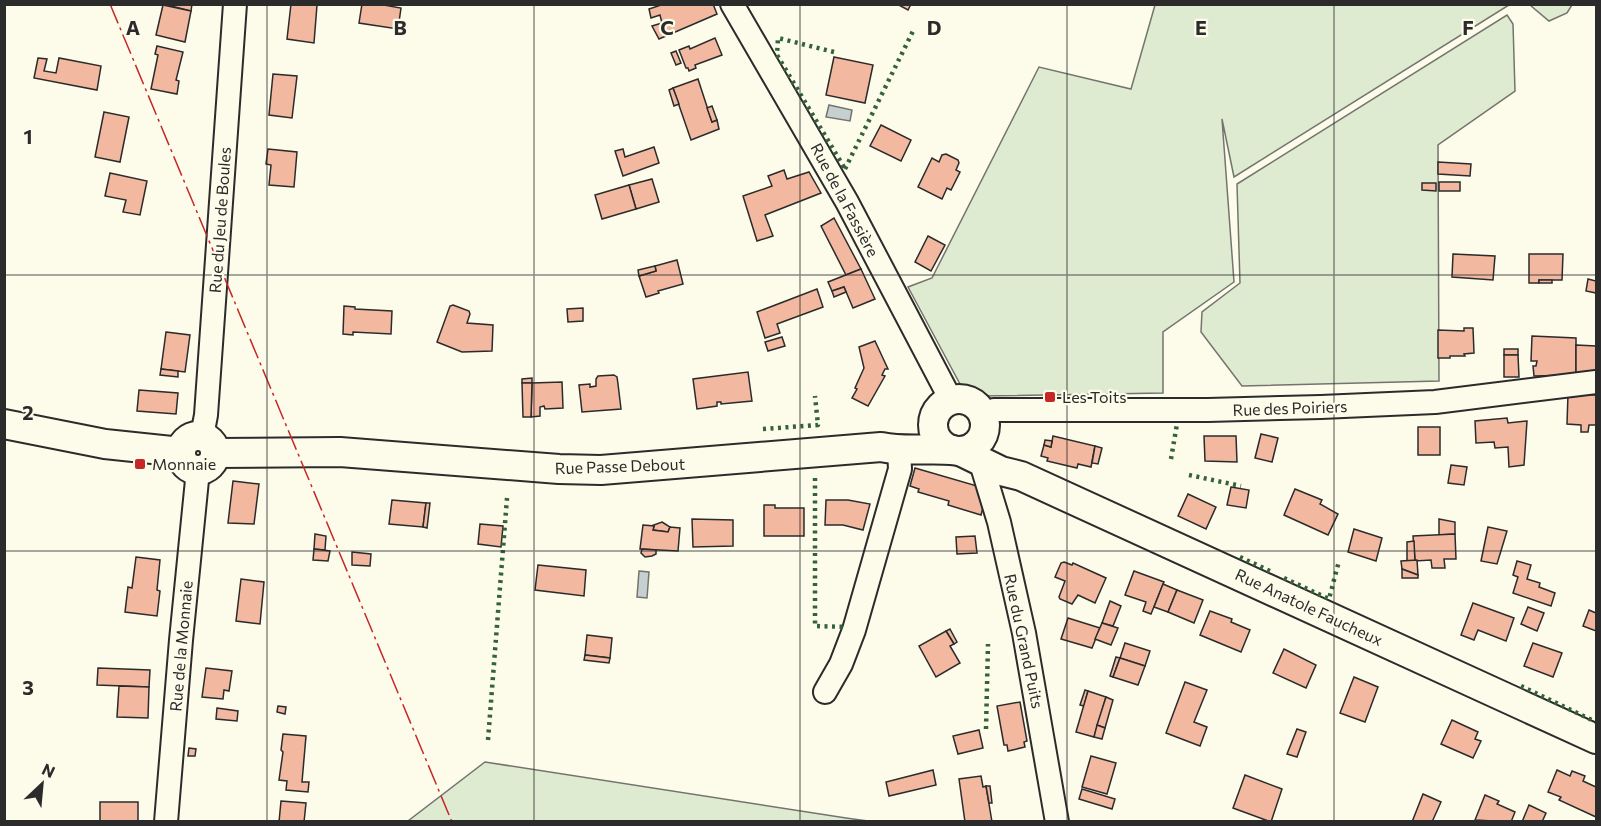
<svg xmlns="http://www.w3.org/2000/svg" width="1601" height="826" viewBox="0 0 1601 826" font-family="Commissioner,sans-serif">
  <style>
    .green { fill: #deebd1; stroke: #74746e; stroke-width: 1.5 }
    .water { fill: #c7d0d0; stroke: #74746e; stroke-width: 1.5 }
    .building { fill: #f2b8a0; stroke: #2b2b2b; stroke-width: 1.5 }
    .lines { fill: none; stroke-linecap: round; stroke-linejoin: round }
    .minor-casing { stroke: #2b2b2b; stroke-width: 26 }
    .major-casing { stroke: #2b2b2b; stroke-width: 32 }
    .minor { stroke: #fdfbea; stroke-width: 22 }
    .major { stroke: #fdfbea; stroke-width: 28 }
    .hedge { stroke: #34623c; stroke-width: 4.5; stroke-dasharray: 3 4.5; stroke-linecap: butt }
    .power { stroke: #c62828; stroke-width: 1.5; stroke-dasharray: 21 4.5 3 4.5; stroke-linecap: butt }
    .grid { fill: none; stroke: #2b2b2b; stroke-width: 1.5; stroke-opacity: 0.55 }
    .poi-dot { fill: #c62828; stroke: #fdfbea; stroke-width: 2 }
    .labels { text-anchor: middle; stroke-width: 4.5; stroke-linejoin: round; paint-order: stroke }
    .street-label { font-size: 16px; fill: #2b2b2b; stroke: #fdfbea }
    .poi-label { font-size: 16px; fill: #2b2b2b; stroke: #fdfbea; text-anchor: start }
    .grid-label { font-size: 20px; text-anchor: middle; font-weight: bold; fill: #2b2b2b; stroke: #fdfbea; stroke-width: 4.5; stroke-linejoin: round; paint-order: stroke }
  </style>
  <rect width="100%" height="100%" fill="#fdfbea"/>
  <!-- green -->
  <g class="green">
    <polygon points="1155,5 1509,5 1234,177 1222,119 1234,282 1163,332 1163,393 981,396 960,384 908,287 932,278 1039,67 1131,89"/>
    <polygon points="1530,5 1572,5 1567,13 1549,21"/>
    <polygon points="1507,15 1513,24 1515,91 1438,145 1439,381 1242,386 1201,332 1202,312 1240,283 1237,184"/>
    <polygon points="485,762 846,818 868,821 408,821"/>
  </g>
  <!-- water -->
  <g class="water">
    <polygon points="829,105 852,110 850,121 826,117"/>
    <polygon points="639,571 649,572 647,598 637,597"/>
  </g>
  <!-- building -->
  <g class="building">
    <polygon points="163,4 192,4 191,11"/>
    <polygon points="291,4 317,5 314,43 287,39"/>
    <polygon points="362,4 378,4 401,8 398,29 359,23"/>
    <polygon points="664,4 713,4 717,14 659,39 652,26 662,23 660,15 651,18 649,9"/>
    <polygon points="897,4 911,4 908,10"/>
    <polygon points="163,5 191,11 185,42 156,35"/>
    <polygon points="715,38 722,55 695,65 696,68 689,71 688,68 686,68 679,50 689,46 690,49"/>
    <polygon points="157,46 183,52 176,80 179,81 177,94 151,89 158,55 155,54"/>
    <polygon points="676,51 681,63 676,65 671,53"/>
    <polygon points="834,57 873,65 865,103 826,95"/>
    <polygon points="38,58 47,59 44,71 56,73 59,58 101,66 97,90 34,78"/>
    <polygon points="273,74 297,76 292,118 269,115"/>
    <polygon points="698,79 712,122 717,120 719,129 691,140 673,88"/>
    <polygon points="673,88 679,104 674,106 669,90"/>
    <polygon points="712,106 717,120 712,122 707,108"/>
    <polygon points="104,112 129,117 120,162 95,157"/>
    <polygon points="881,125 911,140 901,161 870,146"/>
    <polygon points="654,147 659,163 623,176 615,151 623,149 625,157"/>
    <polygon points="268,149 297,152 294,187 269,185 271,165 266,164"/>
    <polygon points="946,154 958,160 959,163 956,170 960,172 951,190 947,188 942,199 918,187 932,158 939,162 942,155"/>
    <polygon points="1438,162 1471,164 1470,176 1438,174"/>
    <polygon points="784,170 787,179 809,172 821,193 765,215 773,236 757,241 743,196 772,186 768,176"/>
    <polygon points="110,173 147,181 140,215 123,212 126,200 105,196"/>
    <polygon points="652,179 659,202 636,209 629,185"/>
    <rect x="1439" y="182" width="21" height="9"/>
    <polygon points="1422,183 1436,183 1436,191 1422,190"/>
    <polygon points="629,185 636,209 602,219 595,195"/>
    <polygon points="834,218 861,269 846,275 821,226"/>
    <polygon points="928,236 945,245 931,271 915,262"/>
    <polygon points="1453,254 1495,256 1493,280 1452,277"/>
    <polygon points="1529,254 1563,254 1562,280 1539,280 1539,283 1529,283"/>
    <polygon points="677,260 683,284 658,291 659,293 646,297 639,276 656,271 655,266"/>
    <polygon points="655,266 656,271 639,276 638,270"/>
    <polygon points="861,269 875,299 853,308 844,287 832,291 828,282"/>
    <polygon points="1588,279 1596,281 1596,293 1586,291"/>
    <rect x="1539" y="280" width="13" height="3"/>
    <polygon points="844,287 846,292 834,297 832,291"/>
    <polygon points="817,289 823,307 777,324 780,333 765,338 757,312"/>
    <polygon points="453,305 469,311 470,314 467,323 493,325 492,351 462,352 437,342 450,306"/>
    <polygon points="344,306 355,307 355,309 392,311 391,334 353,332 353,335 343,334"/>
    <polygon points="583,308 583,321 568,322 567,309"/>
    <polygon points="1464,328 1473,328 1474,353 1464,354 1465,356 1450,356 1450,358 1438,358 1438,330 1464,331"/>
    <polygon points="166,332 190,335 185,372 161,369"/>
    <polygon points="1532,336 1576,338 1576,375 1534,376 1533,366 1536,366 1537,361 1531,361"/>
    <polygon points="782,337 785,346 768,351 765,342"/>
    <polygon points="875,341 888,369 885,369 882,375 885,376 868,406 852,398 857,389 855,388 864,368 859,347"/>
    <polygon points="1576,345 1596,346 1596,374 1576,375"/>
    <rect x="1504" y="349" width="14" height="6"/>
    <polygon points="1504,355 1518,355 1519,377 1504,377"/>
    <polygon points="161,369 178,371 178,377 160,375"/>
    <polygon points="748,372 752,401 721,404 721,402 717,402 717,406 697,409 693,379"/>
    <polygon points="614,375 617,377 618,384 621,409 582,412 579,385 590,384 590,387 596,386 596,379 598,376"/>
    <polygon points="532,378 532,383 522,383 522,379"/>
    <polygon points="562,382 563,408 545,409 544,406 540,407 540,416 531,417 532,383"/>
    <polygon points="522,383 532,383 531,417 523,417"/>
    <polygon points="139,390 178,393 176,414 137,411"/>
    <polygon points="1568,394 1596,395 1596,425 1589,425 1588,432 1581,432 1581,425 1567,424"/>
    <polygon points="1507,418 1508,423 1527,421 1524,465 1509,467 1508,447 1495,448 1494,442 1476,443 1475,421"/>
    <rect x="1418" y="427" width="22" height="28"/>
    <polygon points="1261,434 1278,438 1272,462 1255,458"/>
    <polygon points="1053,436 1095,446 1091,467 1078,464 1077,468 1047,461 1048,458 1041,456 1044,445 1051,447"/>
    <polygon points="1204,436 1236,436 1237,462 1205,461"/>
    <polygon points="1045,440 1052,441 1051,447 1044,445"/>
    <polygon points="1095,446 1102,448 1098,464 1092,463"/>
    <polygon points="1451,465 1467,467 1464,485 1448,483"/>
    <polygon points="915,468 984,488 986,496 981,515 948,505 949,501 918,492 919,489 910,486"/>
    <polygon points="233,481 259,484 254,524 228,523"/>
    <polygon points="1231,487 1249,490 1246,508 1227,505"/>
    <polygon points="1295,489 1322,500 1320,504 1338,514 1328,535 1284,515"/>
    <polygon points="1188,494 1216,507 1206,529 1178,516"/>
    <polygon points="392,500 426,503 423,527 389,524"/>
    <polygon points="826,500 848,500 870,504 863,530 843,525 825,525"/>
    <polygon points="426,503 430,503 427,528 423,527"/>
    <polygon points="764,505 775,505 775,508 804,508 804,536 764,536"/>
    <polygon points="692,519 733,520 733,546 693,547"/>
    <polygon points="1439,519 1455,522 1455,534 1439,535"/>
    <polygon points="662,522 670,527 668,532 653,530 654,526 651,526"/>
    <polygon points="480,524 503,526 501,547 478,544"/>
    <polygon points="643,525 654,526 653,530 668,532 670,527 680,528 678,551 640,549"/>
    <polygon points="1488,527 1507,531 1497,564 1481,561"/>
    <polygon points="1354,529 1382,538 1376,561 1348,552"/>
    <polygon points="315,534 326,536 325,550 314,549"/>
    <polygon points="1455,534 1456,559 1444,559 1445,568 1432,568 1431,560 1415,561 1413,536"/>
    <polygon points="975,536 977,553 957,554 956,537"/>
    <polygon points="1414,541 1415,561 1407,561 1407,542"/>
    <polygon points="314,549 330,551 328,561 313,560"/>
    <polygon points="642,549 656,550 656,554 652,556 645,557 641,553"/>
    <polygon points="352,552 371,554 370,566 352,565"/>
    <polygon points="136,557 160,560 157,590 160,591 157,616 125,612 128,587 132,588"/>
    <polygon points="1417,560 1418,575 1402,569 1401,561"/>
    <polygon points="1517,561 1531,565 1527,579 1540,583 1539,587 1555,593 1551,606 1513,593 1518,577 1513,575"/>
    <polygon points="1064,562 1072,565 1073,563 1106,578 1095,603 1078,595 1072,604 1060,599 1059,597 1065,581 1055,577 1061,563"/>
    <polygon points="538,565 586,570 584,596 535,590"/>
    <polygon points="1402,569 1418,575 1418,578 1402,578"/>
    <polygon points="1134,571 1164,582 1151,614 1143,611 1146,602 1125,595"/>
    <polygon points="241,579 264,582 260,624 236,621"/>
    <polygon points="1163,584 1177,590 1168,612 1154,607"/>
    <polygon points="1177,590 1203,600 1194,623 1168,612"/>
    <polygon points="1110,601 1121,606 1113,626 1102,623"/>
    <polygon points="1473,603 1514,618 1506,641 1478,630 1474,640 1461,635"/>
    <polygon points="1528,607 1544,613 1537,631 1521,624"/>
    <polygon points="1589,610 1596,613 1596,631 1583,626"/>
    <polygon points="1210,611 1232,619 1231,622 1250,630 1241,652 1200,635"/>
    <polygon points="1068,618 1100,628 1092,648 1061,639"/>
    <polygon points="1102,623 1118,628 1111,645 1095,639"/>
    <polygon points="950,629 957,642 954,644 946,631"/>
    <polygon points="946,631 954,644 950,646 960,663 936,677 919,646"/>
    <polygon points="587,635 612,638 610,658 585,655"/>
    <polygon points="1125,643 1150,651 1145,666 1120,658"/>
    <polygon points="1533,643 1562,653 1553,677 1524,666"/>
    <polygon points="1284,649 1316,665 1306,688 1273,673"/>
    <polygon points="585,655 610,658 609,663 584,660"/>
    <polygon points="1116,657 1120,658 1113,677 1110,676"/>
    <polygon points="1120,658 1145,666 1138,685 1113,677"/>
    <polygon points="98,668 150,670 149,687 97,685"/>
    <polygon points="206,668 232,671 229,691 224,690 223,699 202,697"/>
    <polygon points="1354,677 1378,687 1365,722 1340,713"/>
    <polygon points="1185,682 1207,690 1194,722 1207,727 1200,746 1166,733"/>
    <polygon points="119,686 149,687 148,718 117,717"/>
    <polygon points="1085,690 1088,691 1084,706 1080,705"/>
    <polygon points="1088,691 1106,697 1094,737 1076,732"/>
    <polygon points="1106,697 1113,700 1105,728 1097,725"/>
    <polygon points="1020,702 1027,741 1024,742 1025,747 1008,751 1007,745 1004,745 997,706"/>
    <polygon points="278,706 286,707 285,714 277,712"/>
    <polygon points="217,708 238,711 237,721 216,719"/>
    <polygon points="1452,720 1478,732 1475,739 1481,741 1473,758 1441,744"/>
    <polygon points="1097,725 1105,728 1102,739 1094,737"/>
    <polygon points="1297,729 1306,732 1297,757 1287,754"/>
    <polygon points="979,730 983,748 958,754 953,736"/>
    <polygon points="283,734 306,736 302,782 309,782 308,792 286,790 287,781 279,780 283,752 281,750"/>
    <polygon points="189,748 196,749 195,756 188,756"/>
    <polygon points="1091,756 1116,763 1107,794 1082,787"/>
    <polygon points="933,770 936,785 889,796 886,782"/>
    <polygon points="1557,770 1570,776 1572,771 1585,776 1583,781 1596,787 1596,817 1559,800 1561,797 1548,792"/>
    <polygon points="1245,775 1282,789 1271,822 1233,808"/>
    <polygon points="981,776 983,787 986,786 992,822 965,822 959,779"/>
    <polygon points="986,786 990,786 992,803 989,803"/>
    <polygon points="1082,789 1115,799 1112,809 1079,799"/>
    <polygon points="1423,794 1441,802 1432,822 1412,822"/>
    <polygon points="1485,795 1499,801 1497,804 1515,812 1511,822 1475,820"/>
    <polygon points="281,801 306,803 304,822 279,822"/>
    <polygon points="100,802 138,802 138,822 100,821"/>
    <polygon points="1529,805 1546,813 1542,822 1522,822"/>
  </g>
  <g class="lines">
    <defs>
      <g id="minor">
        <polyline points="732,4 847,202 951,400"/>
        <polyline points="984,415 994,410 1208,410 1321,407 1435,402 1596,382"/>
        <polyline points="202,436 206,415 235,4"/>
        <polyline points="981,463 999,522 1024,633 1057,822"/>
        <polyline points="825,692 841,664 854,630 900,469 899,451"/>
        <polyline points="166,822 181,640 198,470"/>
      </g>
      <g id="major">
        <circle cx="959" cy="425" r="26"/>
        <polyline points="4,424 105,444 181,452"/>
        <circle cx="198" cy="453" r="17"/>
        <polyline points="960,451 1001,471 1021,476 1596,739"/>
        <path d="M216 453 340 452 559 469 601 470 881 447C904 452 928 448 952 450"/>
      </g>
    </defs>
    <!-- minor casing -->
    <use href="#minor" class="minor-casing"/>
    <!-- major casing -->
    <use href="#major" class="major-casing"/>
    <!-- minor -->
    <use href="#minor" class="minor"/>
    <!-- major -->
    <use href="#major" class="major"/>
    <!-- hedge -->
    <g class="hedge">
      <polyline points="834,52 778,38 777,55 845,169"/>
      <polyline points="845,169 914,29"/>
      <polyline points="763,429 818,425 815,396"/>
      <polyline points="1171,459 1177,424"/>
      <polyline points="1189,475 1241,486"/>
      <polyline points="815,478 815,626 847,627"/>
      <polyline points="1240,557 1270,571"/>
      <polyline points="1284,578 1329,599 1339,561"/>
      <polyline points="1521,686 1596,722"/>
      <polyline points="986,729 988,644"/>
      <polyline points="488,740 507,498"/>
    </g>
    <!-- power -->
    <polyline class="power" points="110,4 452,822"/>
  </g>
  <!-- grid -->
  <path class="grid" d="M267 4V822M534 4V822M800 4V822M1067 4V822M1334 4V822M4 275H1596M4 551H1596"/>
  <!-- markers -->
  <g class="poi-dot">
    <rect x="1044" y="391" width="12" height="12" rx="3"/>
    <rect x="134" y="458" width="12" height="12" rx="3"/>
  </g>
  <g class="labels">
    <!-- street labels -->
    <g class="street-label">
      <text transform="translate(845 200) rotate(62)" y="6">Rue de la Fassière</text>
      <text transform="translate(220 220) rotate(-86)" y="6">Rue du Jeu de Boules</text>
      <text transform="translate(1290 408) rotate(-2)" y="6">Rue des Poiriers</text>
      <text transform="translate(620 466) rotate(-2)" y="6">Rue Passe Debout</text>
      <text transform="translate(1309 607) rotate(25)" y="6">Rue Anatole Faucheux</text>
      <text transform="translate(1024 641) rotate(78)" y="6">Rue du Grand Puits</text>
      <text transform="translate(181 646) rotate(-85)" y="6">Rue de la Monnaie</text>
    </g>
    <!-- poi labels -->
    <g class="poi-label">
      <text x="1062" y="403">Les Toits</text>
      <text x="152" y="470">Monnaie</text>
    </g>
  </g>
  <g class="grid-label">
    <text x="133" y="35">A</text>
    <text x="400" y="35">B</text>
    <text x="667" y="35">C</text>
    <text x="934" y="35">D</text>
    <text x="1201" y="35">E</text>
    <text x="1468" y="35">F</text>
    <text x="28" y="144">1</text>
    <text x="28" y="420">2</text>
    <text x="28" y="695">3</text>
  </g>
  <!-- border -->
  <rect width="1601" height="826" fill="none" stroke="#2b2b2b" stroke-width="12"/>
  <!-- north arrow -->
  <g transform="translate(42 784) rotate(26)" stroke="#fdfbea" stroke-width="4.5" paint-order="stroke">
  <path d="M0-4.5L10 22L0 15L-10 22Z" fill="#2b2b2b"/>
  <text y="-9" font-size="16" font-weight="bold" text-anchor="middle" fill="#2b2b2b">N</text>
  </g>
</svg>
